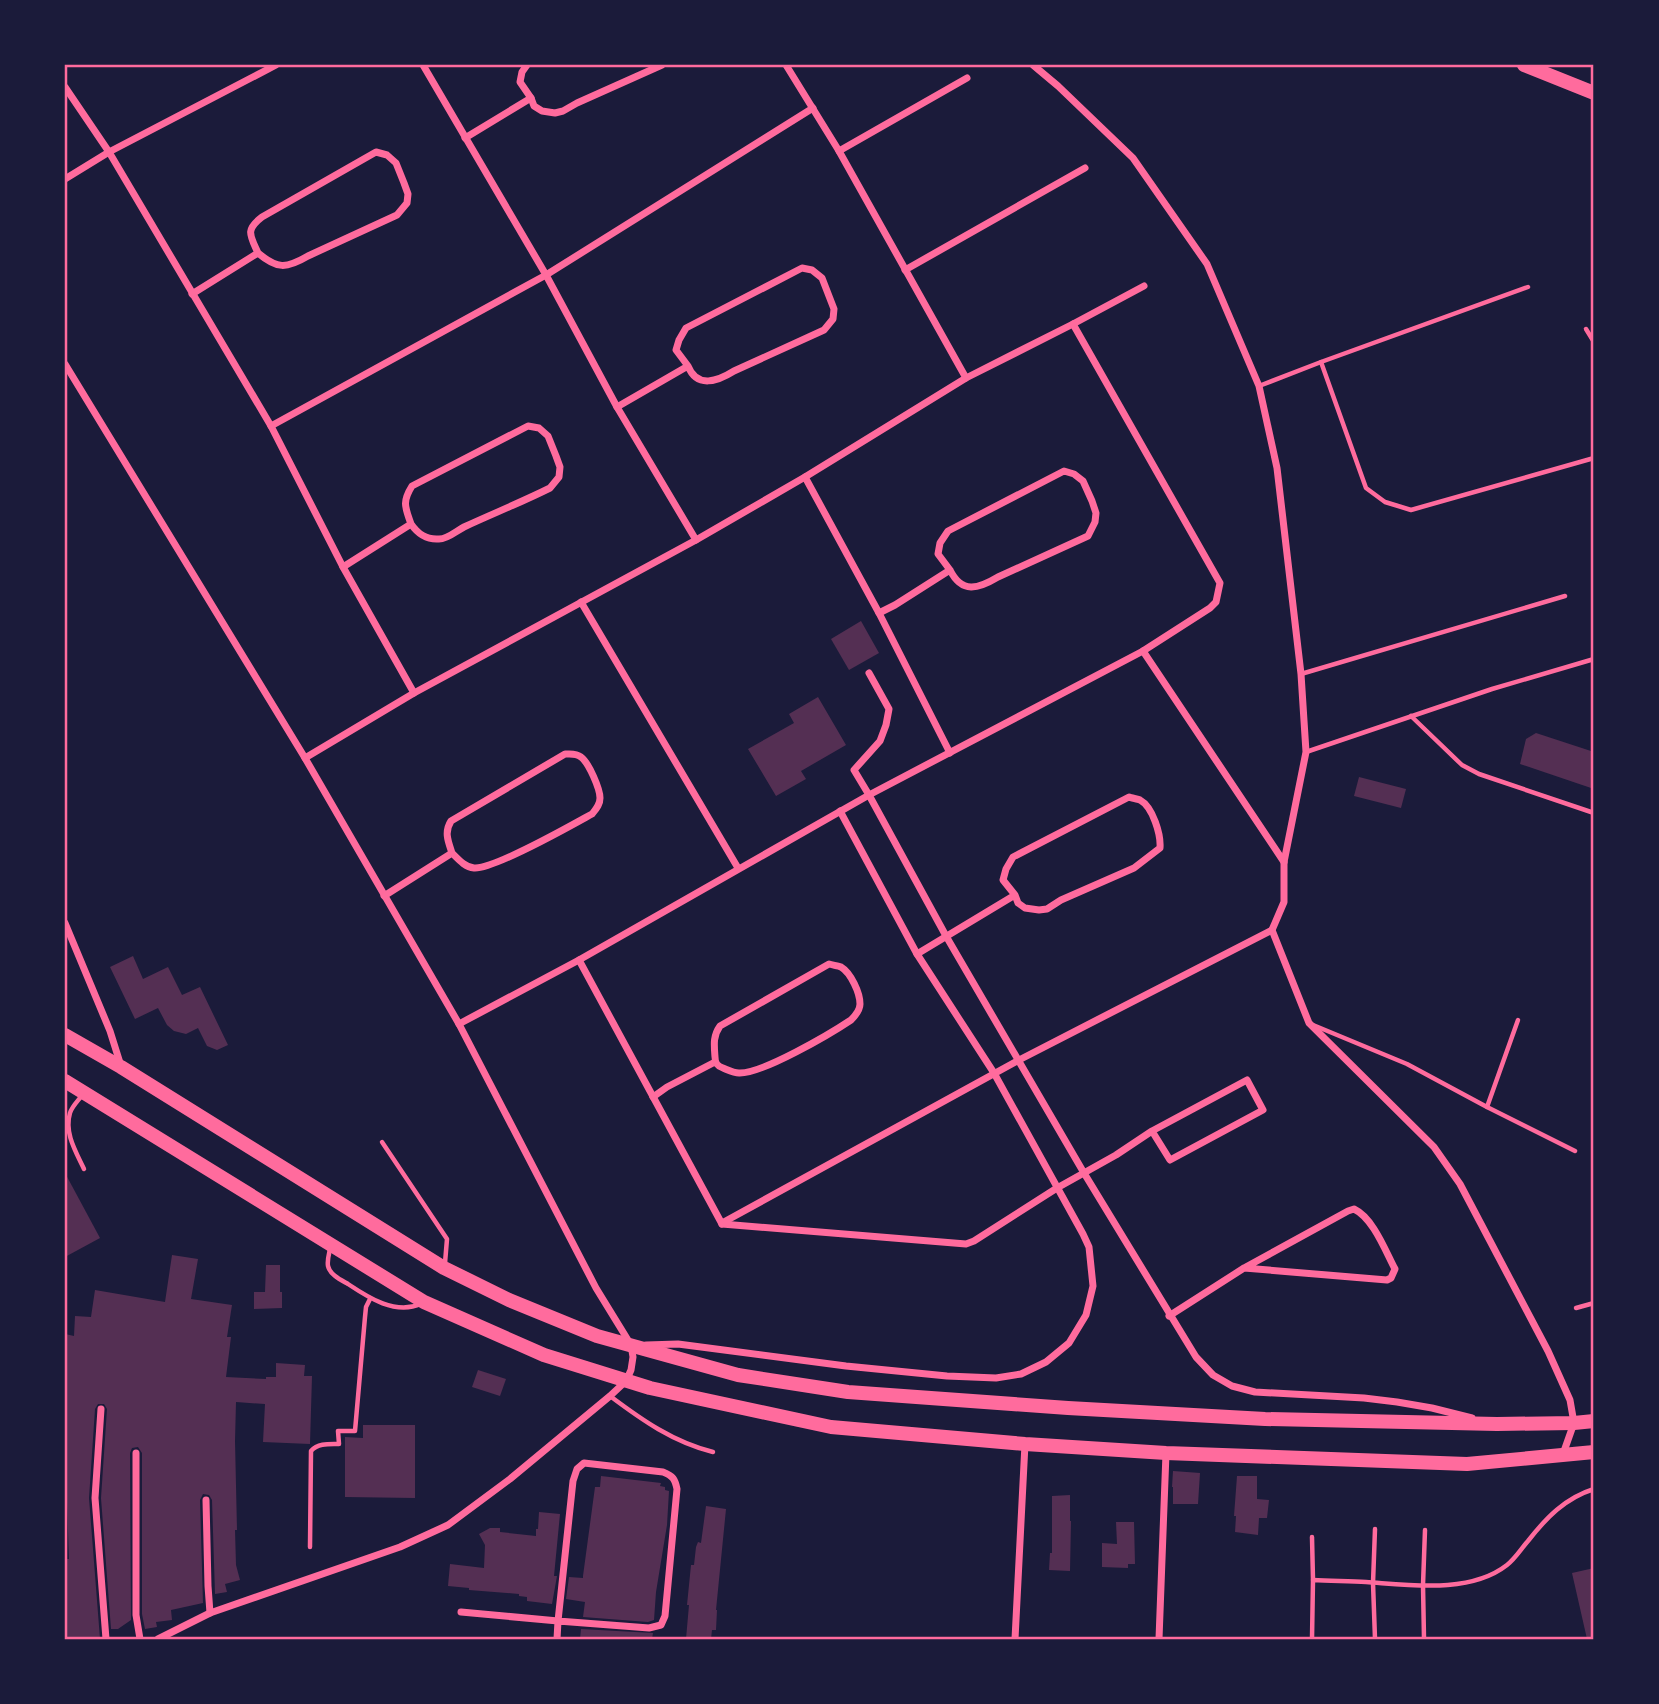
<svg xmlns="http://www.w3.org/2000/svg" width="1659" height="1704" viewBox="0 0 1659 1704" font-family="Roboto,sans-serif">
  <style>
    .building { fill: #542f53 }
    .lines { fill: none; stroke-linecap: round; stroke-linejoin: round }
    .service { stroke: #ff6b9d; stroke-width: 4.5 }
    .minor { stroke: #ff6b9d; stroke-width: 7 }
    .primary { stroke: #ff6b9d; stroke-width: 14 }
    .neatline { fill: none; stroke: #ff6b9d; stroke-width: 2.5 }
  </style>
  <rect width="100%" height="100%" fill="#1b1b3a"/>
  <!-- building -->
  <g class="building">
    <polygon points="861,621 879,653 849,670 831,639"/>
    <polygon points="818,697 846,745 801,771 806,779 776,796 748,749 794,723 789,714"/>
    <polygon points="1536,733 1594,752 1594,789 1520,764 1526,739"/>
    <polygon points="1359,777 1406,789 1401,808 1354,796"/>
    <polygon points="133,956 143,979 168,967 182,995 200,987 228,1045 217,1050 207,1046 198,1028 186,1034 174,1031 167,1025 158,1008 135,1019 110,967"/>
    <polygon points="65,1173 100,1238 65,1257"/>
    <polygon points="172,1255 198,1259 191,1299 232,1305 227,1337 231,1337 226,1377 266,1379 266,1377 276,1377 276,1363 305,1365 304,1376 312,1376 310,1444 263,1442 265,1404 236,1402 235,1441 237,1530 235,1530 236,1565 240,1580 225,1584 227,1592 215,1594 212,1500 209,1495 203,1494 200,1500 203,1603 171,1610 172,1620 156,1622 157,1627 145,1629 142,1614 142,1453 138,1447 132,1448 130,1453 131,1620 118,1629 111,1629 101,1498 107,1409 104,1404 98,1404 95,1409 89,1498 100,1639 65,1639 65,1559 69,1559 67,1503 65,1503 65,1334 74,1336 75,1316 91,1317 95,1290 165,1302"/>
    <polygon points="266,1265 280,1265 280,1292 282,1292 282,1308 254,1309 254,1292 265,1292"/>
    <polygon points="478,1370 506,1379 500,1396 472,1387"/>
    <polygon points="363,1425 415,1425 415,1498 345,1497 345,1437 363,1438"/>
    <polygon points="1173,1471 1200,1473 1198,1504 1173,1504 1173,1487 1172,1487"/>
    <polygon points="601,1476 661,1483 660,1486 665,1487 665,1490 669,1491 667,1525 656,1592 654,1620 648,1622 583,1617 585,1602 566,1599 569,1577 583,1578 583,1576 595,1487 600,1487"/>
    <polygon points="1237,1476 1257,1476 1257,1499 1269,1500 1267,1518 1259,1518 1258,1535 1235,1532 1236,1516 1234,1516"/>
    <polygon points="1070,1495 1070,1521 1071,1521 1070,1571 1049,1570 1050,1553 1052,1553 1052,1496"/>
    <polygon points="706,1506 726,1509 716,1610 717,1610 716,1630 712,1630 711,1639 686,1639 689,1605 687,1605 691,1565 694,1565 696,1547 698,1542 701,1543"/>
    <polygon points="539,1512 560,1514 554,1576 557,1576 552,1604 527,1601 527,1597 519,1596 519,1594 469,1590 469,1588 448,1586 450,1564 484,1568 485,1545 479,1534 490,1528 500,1528 500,1532 536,1536 536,1529 538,1529"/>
    <polygon points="1116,1522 1134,1522 1135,1564 1128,1564 1128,1568 1102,1567 1102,1543 1117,1544"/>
    <polygon points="1594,1568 1594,1639 1587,1639 1572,1573"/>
    <polygon points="581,1629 653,1633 652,1639 580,1639"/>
  </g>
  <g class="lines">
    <!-- service -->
    <g class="service">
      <polyline points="1586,329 1594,342"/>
      <polyline points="1321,362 1366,488 1385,502 1411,510 1594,458"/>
      <polyline points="1259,386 1321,362 1528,287"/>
      <polyline points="1301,674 1565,596"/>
      <polyline points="1411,716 1462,765 1479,774 1594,813"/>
      <polyline points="1306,752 1492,689 1594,659"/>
      <polyline points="1313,1025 1407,1064 1487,1107 1575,1151"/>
      <path d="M83 1094C79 1100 72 1106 70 1113 64 1133 76 1152 84 1169"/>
      <polyline points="1487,1107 1518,1020"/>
      <polyline points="382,1142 447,1239 445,1263"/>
      <path d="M330 1249C329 1254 327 1260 328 1266 330 1275 341 1280 348 1284 369 1298 395 1315 421 1304"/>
      <polyline points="1576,1308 1594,1303"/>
      <path d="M610 1396C642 1420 673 1442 713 1452"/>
      <polyline points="1312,1537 1313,1580"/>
      <path d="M310 1547 311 1451C318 1443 329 1444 339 1444L338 1431H355L365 1317 366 1307 370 1299"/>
      <path d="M1312 1639 1313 1580C1331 1581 1349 1581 1366 1582 1410 1585 1470 1594 1507 1565 1515 1559 1521 1549 1528 1541 1546 1518 1565 1498 1594 1489"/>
      <polyline points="1375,1639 1373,1583 1375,1529"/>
      <polyline points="1424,1639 1423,1585 1425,1530"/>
    </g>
    <!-- minor -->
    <g class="minor">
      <polyline points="423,65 546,275 617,407 696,540"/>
      <polyline points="527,65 522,72 520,82 531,98 534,106 542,111 555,113 563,111 577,103 662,65"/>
      <polyline points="786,65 839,151 966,378"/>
      <polyline points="1033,65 1058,86 1133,158 1207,264 1259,386 1277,468 1301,674 1306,752 1284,862 1284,902 1272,930 1309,1023 1434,1147 1460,1184 1548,1351 1570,1400 1574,1423 1563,1454"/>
      <polyline points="65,87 109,152 271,426 343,567 414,693"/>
      <polyline points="465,138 531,98"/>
      <polyline points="839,151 967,78"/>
      <polyline points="65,179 109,152 276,65"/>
      <polyline points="905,270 1085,168"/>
      <path d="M192 294 258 253C250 235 245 230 262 217L376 152 387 155 396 163 404 183 408 194 407 203 397 215 308 256C286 269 277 269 258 253"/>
      <polyline points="65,364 305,758 459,1024 596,1288 631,1345 633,1357 631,1370 626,1381 610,1396 510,1479 448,1525 400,1547 210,1613 158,1639"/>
      <path d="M617 407 688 366 676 350 679 340 686 328 802 268 812 270 822 278 834 309 833 319 824 330 734 371C718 381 697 389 688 366"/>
      <polyline points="271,426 546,275 813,108"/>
      <polyline points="805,477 879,613 950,753"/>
      <path d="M343 567 411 524C405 507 402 502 412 486L528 426 539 428 548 436 556 456 560 467 559 477 550 488C522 502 492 514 464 527 456 531 448 539 439 539 426 540 418 534 411 524"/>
      <polyline points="581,602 738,868"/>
      <path d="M879 613 895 605 950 570 938 554 940 543 948 531 1064 471 1074 474 1083 481 1092 501 1096 513 1095 522 1088 536 998 577C978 589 962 594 950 570"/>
      <polyline points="1143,651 1284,862"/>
      <polyline points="869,673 889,709 886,725 880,741 854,770 869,795 946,936 1084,1173 1196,1357 1213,1375 1232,1386 1255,1392 1364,1398 1397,1402 1432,1408 1472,1418"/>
      <polyline points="305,758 414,693 696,540 805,477 966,378 1073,324 1144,286"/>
      <path d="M384 896 452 853C448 841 444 832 451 821L565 754C571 754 576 753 581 757 589 763 600 789 600 798 600 805 596 809 592 814 572 825 493 870 474 868 465 867 459 860 452 853"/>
      <polyline points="65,923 110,1031 121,1066"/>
      <path d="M917 954 1015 895 1003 880 1006 869 1013 857 1129 797C1131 798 1138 799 1140 800 1153 807 1161 835 1160 848L1134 868 1061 900 1047 909 1039 910 1025 908 1018 903 1015 895"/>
      <polyline points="579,960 722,1224"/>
      <path d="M829 964C832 965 839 966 841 967 851 973 860 993 860 1004 860 1010 855 1016 851 1020 830 1034 762 1074 739 1073 734 1073 728 1070 723 1068 717 1066 715 1063 715 1057 714 1044 713 1036 720 1026Z"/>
      <polyline points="459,1024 579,960 869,795 1143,651 1210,608 1216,602 1220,583 1073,324"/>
      <polyline points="653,1097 667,1087 715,1062"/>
      <polyline points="722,1223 1019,1060 1272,930"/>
      <polyline points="722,1224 966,1244 974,1241 1057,1188 1116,1155 1152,1131 1247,1080 1263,1110 1170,1160 1152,1131"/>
      <path d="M1169 1316 1244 1268 1348 1211 1354 1209C1373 1218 1385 1250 1395 1269L1391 1278 1387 1280 1244 1268"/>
      <polyline points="646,1345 678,1344 846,1366 947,1376 996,1378 1021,1374 1046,1362 1069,1343 1086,1315 1093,1286 1089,1247 1083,1234 994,1073 917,954 840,811"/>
      <polyline points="101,1409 95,1498 106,1639"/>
      <polyline points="136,1453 136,1615 140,1639"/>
      <polyline points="206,1500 208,1586 210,1613"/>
      <path d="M461 1612 558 1621 649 1628 661 1625 665 1616 677 1489C675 1479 673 1476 663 1472L584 1463 577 1469 573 1481 558 1621 557 1639"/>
      <polyline points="1015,1639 1025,1444"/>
      <polyline points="1159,1639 1166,1453"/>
    </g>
    <!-- primary -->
    <g class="primary">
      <polyline points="1524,65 1594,93"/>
      <polyline points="65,1035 121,1067 444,1268 509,1300 597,1336 738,1375 848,1392 1068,1408 1265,1419 1497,1424 1574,1423 1594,1421"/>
      <polyline points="65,1081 424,1302 544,1355 650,1388 831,1427 1025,1444 1166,1453 1467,1464 1594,1452"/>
    </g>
  </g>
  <!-- border -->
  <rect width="1659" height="1704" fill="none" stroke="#1b1b3a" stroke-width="133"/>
  <rect x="66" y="66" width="1526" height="1572" class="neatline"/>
</svg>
